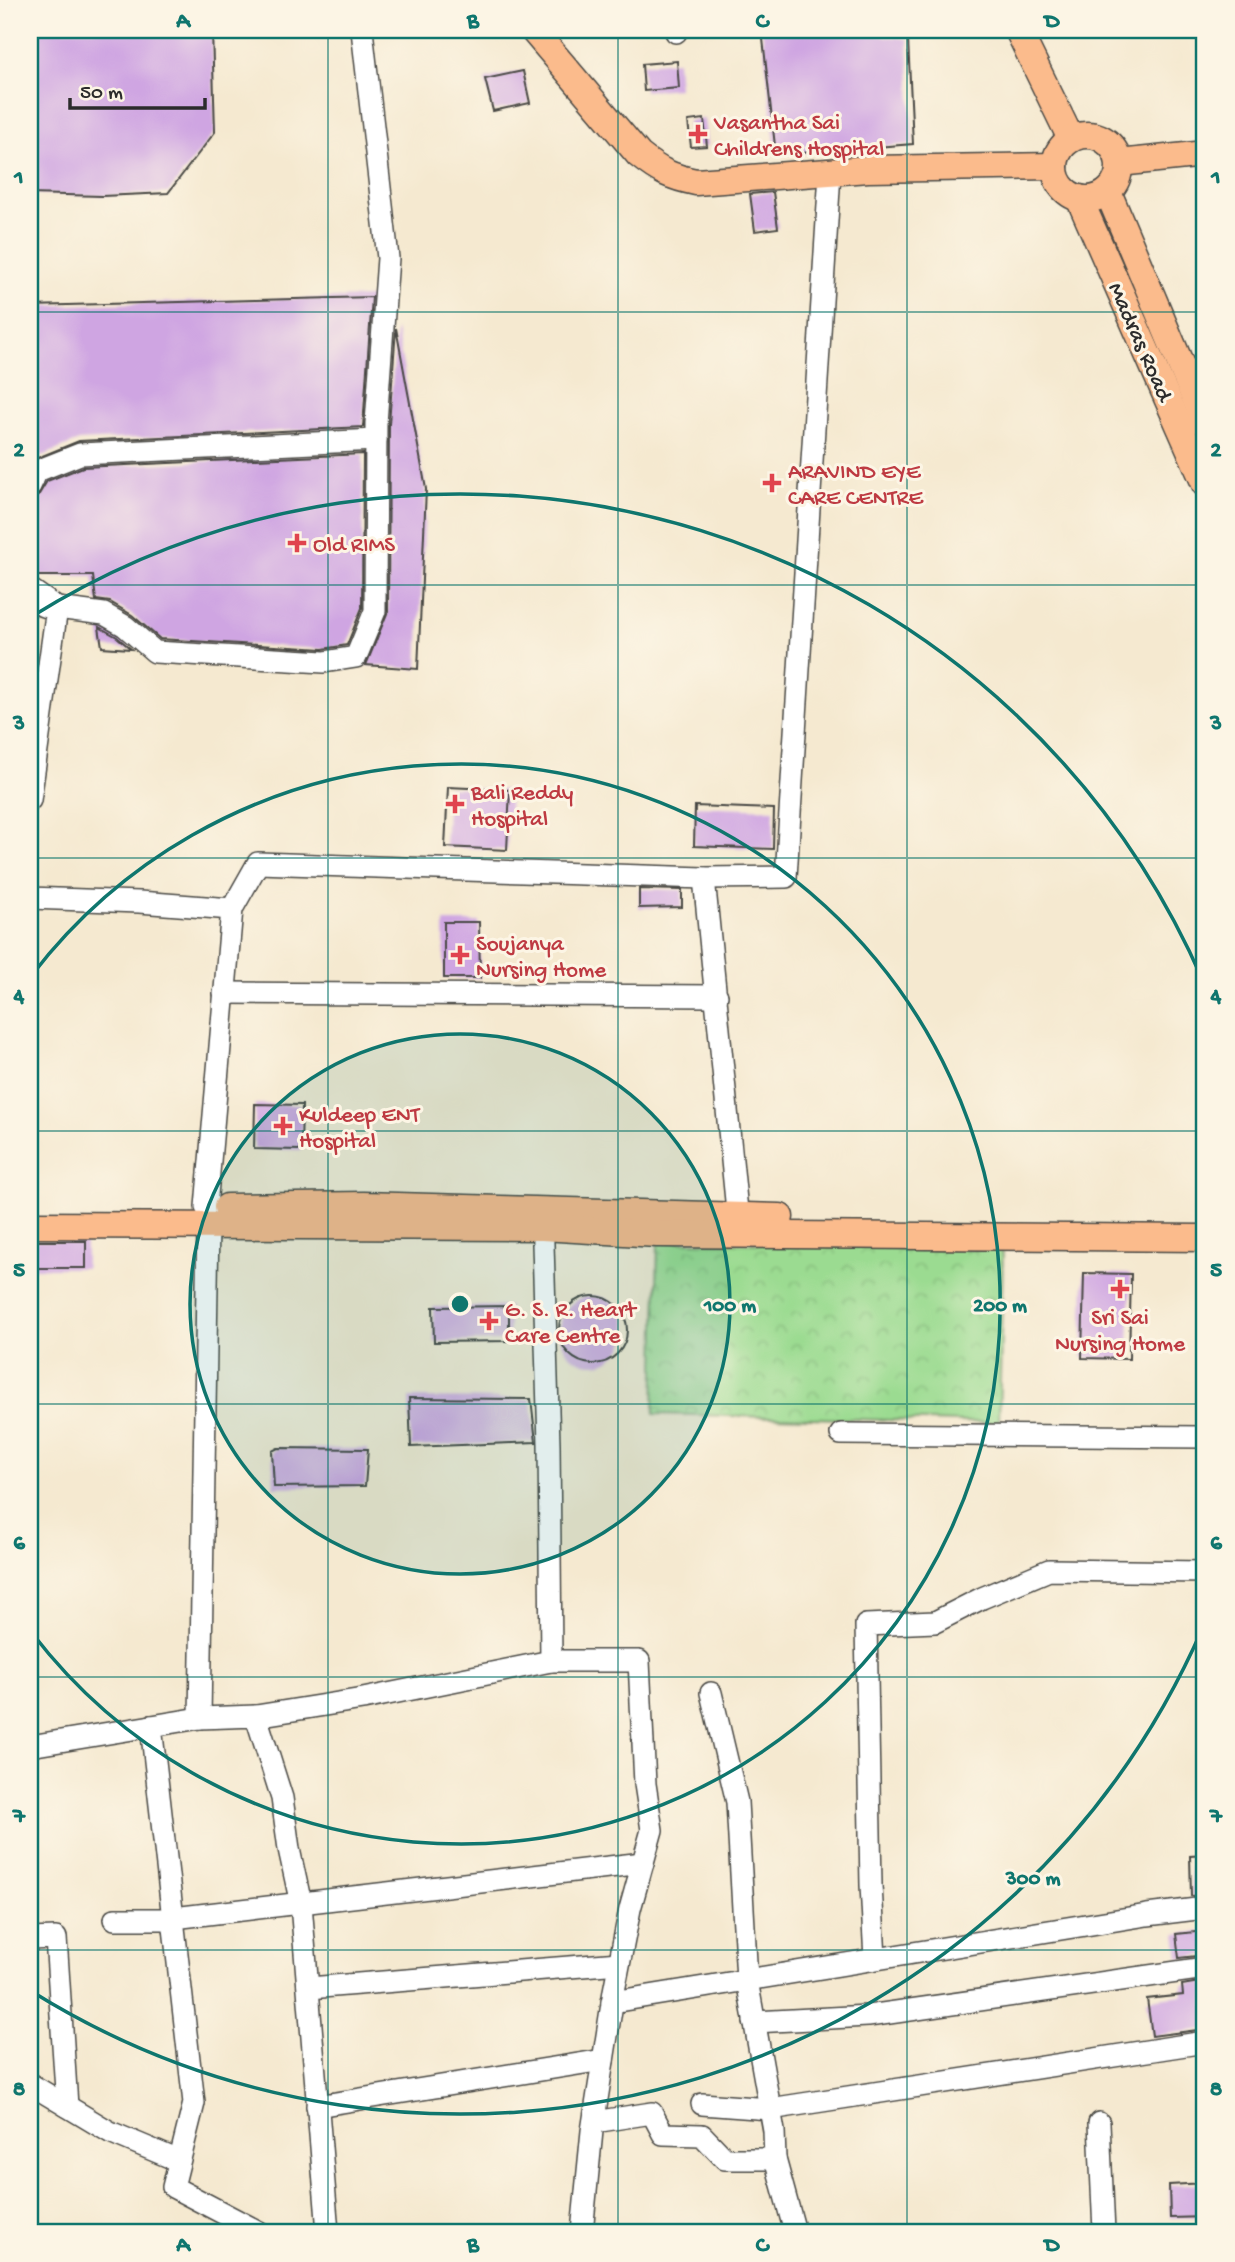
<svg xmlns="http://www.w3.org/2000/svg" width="1235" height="2262" viewBox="0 0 1235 2262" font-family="'Gochi Hand',sans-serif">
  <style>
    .park { fill: url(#park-crowns); stroke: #63835e; stroke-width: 2 }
    .building { fill: #cfa5e2 }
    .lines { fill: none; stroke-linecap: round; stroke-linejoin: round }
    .minor-casing { stroke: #494844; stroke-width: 24 }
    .major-casing { stroke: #494844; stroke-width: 29 }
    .minor { stroke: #fff; stroke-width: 21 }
    .major { stroke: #fbbb8c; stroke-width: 26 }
    .grid { fill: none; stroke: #0f766e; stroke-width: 2; stroke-opacity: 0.55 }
    .ring { fill: none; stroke: #0f766e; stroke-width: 3.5 }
    .health-dot { fill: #e0444e; stroke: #fcf5e5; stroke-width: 2.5 }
    .labels { text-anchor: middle; stroke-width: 6; stroke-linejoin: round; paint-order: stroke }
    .health-label { font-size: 23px; fill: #be3a42; stroke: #fcf5e5; text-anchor: start }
    .street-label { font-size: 23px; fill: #2b2b2b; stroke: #fcf5e5 }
    .centre { fill: #0f766e; stroke: #fcf5e5; stroke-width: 3.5 }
    .ring-label { font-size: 21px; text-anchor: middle; font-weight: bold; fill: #0f766e; stroke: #fcf5e5; stroke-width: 6; stroke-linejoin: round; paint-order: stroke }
    .neatline { fill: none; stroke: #0f766e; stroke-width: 2.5 }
    .grid-label { font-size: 23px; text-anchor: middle; font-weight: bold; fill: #0f766e }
  </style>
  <defs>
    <pattern id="park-crowns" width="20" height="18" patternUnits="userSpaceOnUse" patternTransform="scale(1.75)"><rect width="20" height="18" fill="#9bdb91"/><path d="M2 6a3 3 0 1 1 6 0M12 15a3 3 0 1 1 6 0" fill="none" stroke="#86bc7d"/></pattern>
  </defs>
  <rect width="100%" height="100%" fill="#fcf5e5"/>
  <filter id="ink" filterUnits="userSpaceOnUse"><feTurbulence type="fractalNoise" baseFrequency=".0143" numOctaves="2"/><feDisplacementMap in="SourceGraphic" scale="14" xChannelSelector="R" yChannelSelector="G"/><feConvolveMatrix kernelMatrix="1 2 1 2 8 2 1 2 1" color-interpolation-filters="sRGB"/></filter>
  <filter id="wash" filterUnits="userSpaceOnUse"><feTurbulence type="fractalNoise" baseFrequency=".00686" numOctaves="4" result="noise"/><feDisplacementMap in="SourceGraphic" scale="28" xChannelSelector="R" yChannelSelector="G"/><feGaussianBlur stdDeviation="1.57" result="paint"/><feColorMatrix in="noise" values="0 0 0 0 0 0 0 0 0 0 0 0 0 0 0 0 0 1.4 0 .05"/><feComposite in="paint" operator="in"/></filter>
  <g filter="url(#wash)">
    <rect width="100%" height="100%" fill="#f5e9d0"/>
    <!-- park -->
    <polygon class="park" points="658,1241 1003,1250 999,1423 654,1414"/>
    <g id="blocks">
      <!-- building -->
      <g class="building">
        <polygon points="30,30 212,30 215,132 168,193 102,196 30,194"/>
        <polygon points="762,30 833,30 908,39 913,144 776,155"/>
        <polygon points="677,61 679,88 644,91 642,64"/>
        <polygon points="523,71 530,103 493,111 485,79"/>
        <polygon points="704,119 707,146 691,147 688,121"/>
        <polygon points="773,192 778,228 755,231 750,194"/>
        <polygon points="372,297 363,427 79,441 30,461 30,306"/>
        <polygon points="396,328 426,489 418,669 366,665 388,611 389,424"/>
        <polygon points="363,454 362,608 347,645 323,649 160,639 132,615 110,602 96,600 93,576 30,576 30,499 38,496 47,481 83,467"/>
        <polygon points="99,627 117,637 131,649 102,647"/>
        <polygon points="448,787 510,790 507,850 445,847"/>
        <polygon points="695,806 774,809 773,849 694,846"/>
        <polygon points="639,889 682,890 682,907 639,908"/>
        <polygon points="444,922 479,922 480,978 444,978"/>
        <polygon points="255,1104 302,1105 301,1150 254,1149"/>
        <rect x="30" y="1241" width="56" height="27"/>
        <polygon points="1084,1273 1131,1274 1129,1359 1082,1358"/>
        <circle cx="593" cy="1330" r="34"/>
        <polygon points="509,1306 509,1341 434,1342 433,1307"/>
        <polygon points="409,1398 531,1399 536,1442 411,1447"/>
        <polygon points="278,1448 368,1449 365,1486 274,1487 272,1451"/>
        <polygon points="1205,1855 1205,1895 1191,1896 1190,1856"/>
        <polygon points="1205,1931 1205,1955 1179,1958 1176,1934"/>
        <polygon points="1205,1981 1205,2029 1152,2036 1147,1999 1183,1995 1182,1985"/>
        <polygon points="1205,2183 1205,2217 1170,2218 1169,2185"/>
      </g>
    </g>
  </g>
  <g filter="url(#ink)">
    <use href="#blocks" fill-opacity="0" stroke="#494844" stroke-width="2"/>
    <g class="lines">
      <defs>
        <g id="minor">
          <polyline points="676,32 676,30"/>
          <polyline points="30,486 37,471 80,454 376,440"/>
          <polyline points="30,589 57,608 104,614 125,626 155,652 324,662 356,657 375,611 376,423 388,258 362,30"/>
          <polyline points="30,800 57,608 43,606"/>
          <polyline points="704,878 739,1231"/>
          <polyline points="30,898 139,902 232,909 258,863 704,878 786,877 830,173"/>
          <polyline points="224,993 717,996"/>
          <polyline points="206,1207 232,909"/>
          <polyline points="208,1224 200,1718 256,1716 282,1798 289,1849 301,1904 328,2232"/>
          <polyline points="841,1434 1205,1437"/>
          <polyline points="551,1661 639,1661 645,1784 652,1830 630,1909 614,1991 592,2131 582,2232"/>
          <polyline points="711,1693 737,1802 747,1980 1147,1915 1205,1908"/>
          <polyline points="256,1716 363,1699 551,1661 549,1444 542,1211"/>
          <polyline points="151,1726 194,2103 173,2187 259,2232"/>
          <polyline points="30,1746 200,1718"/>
          <polyline points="115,1919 165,1919 643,1863"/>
          <polyline points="30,1939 56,1938 67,2106"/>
          <polyline points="875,1959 871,1885 866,1625 935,1622 982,1598 1049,1570 1205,1572"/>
          <polyline points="309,1988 619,1963"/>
          <polyline points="612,2002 747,1980 774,2131 775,2159"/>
          <polyline points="754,2022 868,2016 1205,1968"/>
          <polyline points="30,2084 110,2132 179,2161"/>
          <polyline points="702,2104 770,2109 1205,2042"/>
          <polyline points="317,2106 603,2060"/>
          <polyline points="594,2122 652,2113 663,2134 702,2135 725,2159 775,2159 795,2232"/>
          <polyline points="1099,2123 1104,2232"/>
        </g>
        <g id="major">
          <path d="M533 30 639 155C659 171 671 177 696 182L868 169 1055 166"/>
          <polyline points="1018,30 1071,139"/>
          <circle cx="1087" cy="167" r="32"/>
          <polyline points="1119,163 1205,154"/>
          <polyline points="1108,192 1205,422"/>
          <polyline points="1079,198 1205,484"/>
          <polyline points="227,1207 363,1205 780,1217"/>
          <polyline points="30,1225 542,1227 657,1234 1205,1238"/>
        </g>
      </defs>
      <!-- minor casing -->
      <use href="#minor" class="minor-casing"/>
      <!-- major casing -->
      <use href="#major" class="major-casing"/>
      <!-- minor -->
      <use href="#minor" class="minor"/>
      <!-- major -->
      <use href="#major" class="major"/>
    </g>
  </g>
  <!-- grid -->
  <path class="grid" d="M328 30V2232M618 30V2232M907 30V2232M30 312H1205M30 585H1205M30 858H1205M30 1131H1205M30 1404H1205M30 1677H1205M30 1950H1205"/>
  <!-- distance rings -->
  <circle cx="460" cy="1304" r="270" fill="#0f766e" fill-opacity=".12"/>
  <g class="ring">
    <circle cx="460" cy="1304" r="270"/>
    <path d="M32 975A540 540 0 1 1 32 1633"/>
    <path d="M1203 1627A810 810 0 0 1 31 1991M31 617A810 810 0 0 1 1203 981"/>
  </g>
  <!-- markers -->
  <g class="health-dot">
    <path d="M694.5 123.5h7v7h7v7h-7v7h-7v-7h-7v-7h7z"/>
    <path d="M768.5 472.5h7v7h7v7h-7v7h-7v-7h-7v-7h7z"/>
    <path d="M293.5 532.5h7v7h7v7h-7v7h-7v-7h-7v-7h7z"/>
    <path d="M451.5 793.5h7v7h7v7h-7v7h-7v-7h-7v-7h7z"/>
    <path d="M456.5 944.5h7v7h7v7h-7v7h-7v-7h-7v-7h7z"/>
    <path d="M279.5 1115.5h7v7h7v7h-7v7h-7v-7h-7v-7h7z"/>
    <path d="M1116.5 1278.5h7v7h7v7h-7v7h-7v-7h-7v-7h7z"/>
    <path d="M485.5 1310.5h7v7h7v7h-7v7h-7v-7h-7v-7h7z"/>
  </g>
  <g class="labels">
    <!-- health labels -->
    <g class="health-label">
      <text x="714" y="129">Vasantha Sai<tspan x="714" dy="26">Childrens Hospital</tspan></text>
      <text x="788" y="478">ARAVIND EYE<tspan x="788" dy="26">CARE CENTRE</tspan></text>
      <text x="313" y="551">Old RIMS</text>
      <text x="471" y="799">Bali Reddy<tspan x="471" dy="26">Hospital</tspan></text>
      <text x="476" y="950">Soujanya<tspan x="476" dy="26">Nursing Home</tspan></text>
      <text x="299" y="1121">Kuldeep ENT<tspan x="299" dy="26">Hospital</tspan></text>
      <text x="505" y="1316">G. S. R. Heart<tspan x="505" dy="26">Care Centre</tspan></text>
      <text x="1120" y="1324" text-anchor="middle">Sri Sai<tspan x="1120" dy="26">Nursing Home</tspan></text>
    </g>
    <!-- street labels -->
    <g class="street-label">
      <text transform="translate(1142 341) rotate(66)" y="8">Madras Road</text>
    </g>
  </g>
  <circle cx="460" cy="1304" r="10" class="centre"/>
  <g class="ring-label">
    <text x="730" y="1311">100 m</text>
    <text x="1000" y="1311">200 m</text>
    <text x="1033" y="1884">300 m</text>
  </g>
  <!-- margin -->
  <rect width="1235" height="2262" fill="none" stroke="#fcf5e5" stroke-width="77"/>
  <!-- scale -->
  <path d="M70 98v10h135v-10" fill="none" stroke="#2b2b2b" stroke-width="3.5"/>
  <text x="80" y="98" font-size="21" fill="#2b2b2b" stroke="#fcf5e5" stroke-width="5" paint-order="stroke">50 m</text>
  <rect x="38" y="38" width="1158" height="2186" class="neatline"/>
  <g class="grid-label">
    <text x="183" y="27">A</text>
    <text x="473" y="27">B</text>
    <text x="762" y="27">C</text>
    <text x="1052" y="27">D</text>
    <text x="19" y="183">1</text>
    <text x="1216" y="183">1</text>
    <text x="19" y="456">2</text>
    <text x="1216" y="456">2</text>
    <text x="19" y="729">3</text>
    <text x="1216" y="729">3</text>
    <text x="19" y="1002">4</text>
    <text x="1216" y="1002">4</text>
    <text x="19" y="1276">5</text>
    <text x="1216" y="1276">5</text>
    <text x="19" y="1549">6</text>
    <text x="1216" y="1549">6</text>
    <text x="19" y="1822">7</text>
    <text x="1216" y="1822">7</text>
    <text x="19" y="2095">8</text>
    <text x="1216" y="2095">8</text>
    <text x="183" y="2251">A</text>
    <text x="473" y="2251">B</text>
    <text x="762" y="2251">C</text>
    <text x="1052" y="2251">D</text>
  </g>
</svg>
